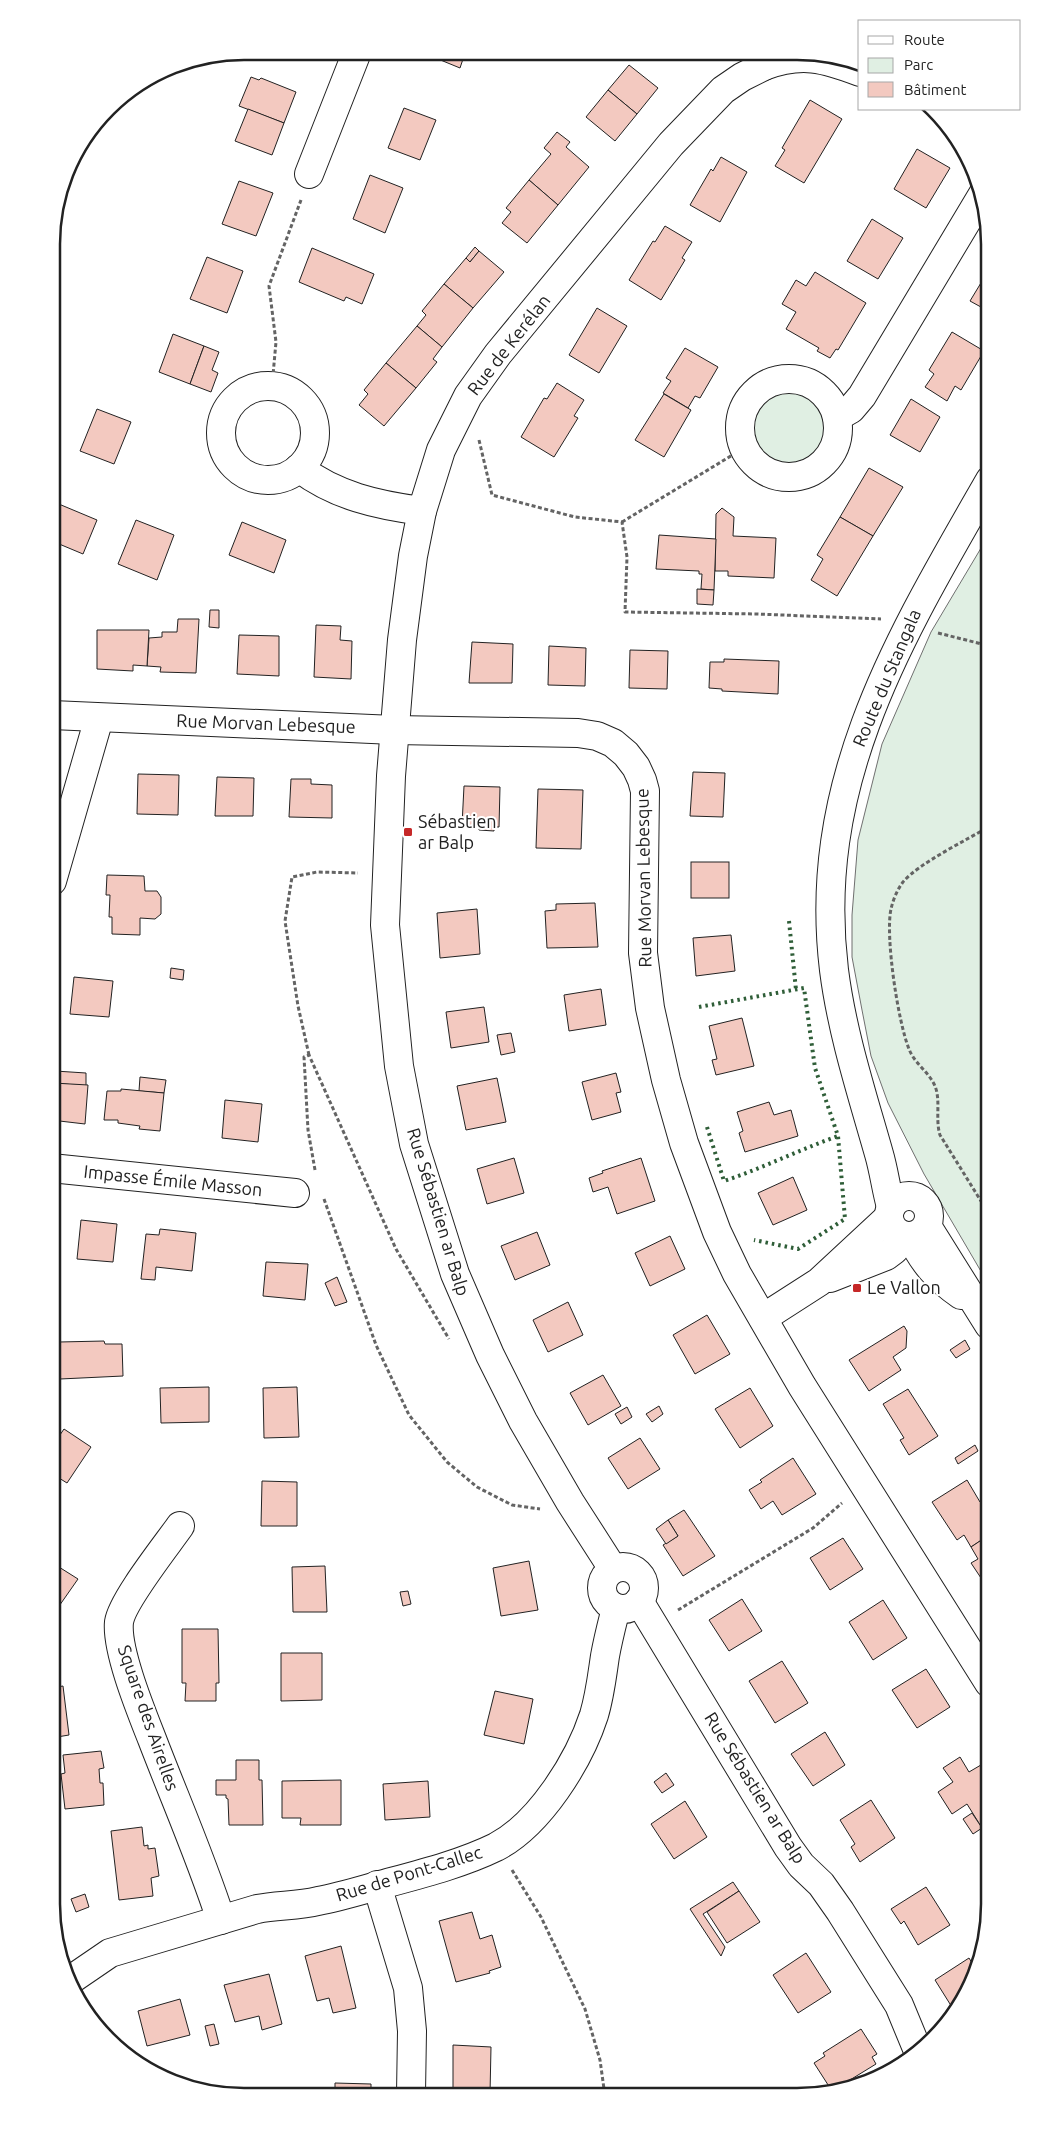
<svg xmlns="http://www.w3.org/2000/svg" width="1041" height="2148" viewBox="0 0 1041 2148" font-family="Ubuntu,sans-serif">
  <style>
    .green { fill: #e0efe3; stroke: #6f6f6f }
    .building { fill: #f3c9c0; stroke: #222 }
    .lines { fill: none; stroke-linecap: round; stroke-linejoin: round }
    .minor-casing { stroke: #222; stroke-width: 30 }
    .path { stroke: #646464; stroke-width: 3; stroke-dasharray: 4 2.5; stroke-linecap: butt }
    .minor { stroke: #fff; stroke-width: 28 }
    .hedge { stroke: #2f5e38; stroke-width: 4; stroke-dasharray: 2.5 4; stroke-linecap: butt }
    .poi-dot { fill: #c62828; stroke: #fff; stroke-width: 2 }
    .labels { text-anchor: middle; stroke-width: 4; stroke-linejoin: round; paint-order: stroke }
    .street-label { font-size: 18px; fill: #222; stroke: #fff }
    .poi-label { font-size: 18px; fill: #222; stroke: #fff; text-anchor: start }
    .rim { fill: none; stroke: #222; stroke-width: 2.5 }
  </style>
  <rect width="100%" height="100%" fill="#fff"/>
  <!-- green -->
  <g class="green">
    <circle cx="789" cy="429" r="37"/>
    <polygon points="990,533 989,1285 924,1174 888,1103 871,1056 862,1010 852,957 852,915 858,840 882,744 931,632"/>
  </g>
  <!-- building -->
  <g class="building">
    <polygon points="421,52 465,53 460,68"/>
    <polygon points="629,65 658,88 637,114 608,90"/>
    <polygon points="251,77 259,80 261,78 296,92 284,123 239,106"/>
    <polygon points="608,90 637,114 615,141 586,117"/>
    <polygon points="810,100 842,119 804,183 775,166 785,150 782,148"/>
    <polygon points="404,108 436,120 420,160 388,148"/>
    <polygon points="248,109 284,123 272,155 235,141"/>
    <polygon points="557,132 570,142 566,147 589,167 558,205 529,180 551,154 544,148"/>
    <polygon points="917,149 950,168 926,208 894,189"/>
    <polygon points="721,157 747,172 720,222 690,205 711,169 713,171"/>
    <polygon points="370,175 403,188 385,233 353,219"/>
    <polygon points="529,180 558,205 527,243 502,223 511,212 506,208"/>
    <polygon points="239,181 273,193 256,236 222,224"/>
    <polygon points="872,219 903,238 878,279 847,261"/>
    <polygon points="665,226 692,242 682,258 685,260 661,300 629,280 653,241 655,242"/>
    <polygon points="475,247 479,251 470,262 466,258"/>
    <polygon points="312,248 374,274 362,304 346,297 344,301 299,282"/>
    <polygon points="479,251 504,272 473,308 444,284 466,258 470,262"/>
    <polygon points="207,257 243,271 227,313 190,299"/>
    <polygon points="990,268 990,312 970,301"/>
    <polygon points="815,272 866,303 838,350 836,349 830,358 817,351 819,348 786,329 796,312 782,304 796,280 806,286"/>
    <polygon points="444,284 473,308 442,347 417,326 426,315 422,311"/>
    <polygon points="597,308 627,326 599,373 569,355"/>
    <polygon points="417,326 442,347 433,359 437,362 416,388 386,363"/>
    <polygon points="952,332 984,351 961,390 955,386 947,401 925,387 934,374 929,370"/>
    <polygon points="173,334 204,346 190,384 159,372"/>
    <polygon points="204,346 219,352 212,370 218,373 211,392 190,384"/>
    <polygon points="685,348 718,367 700,398 695,396 688,408 663,393 671,381 666,378"/>
    <polygon points="386,363 416,388 384,426 359,405 368,394 364,390"/>
    <polygon points="557,383 584,400 574,416 578,418 554,457 521,437 544,398 547,399"/>
    <polygon points="664,394 691,410 664,457 635,440"/>
    <polygon points="911,399 940,417 920,452 890,435"/>
    <polygon points="97,409 131,422 114,464 80,451"/>
    <polygon points="869,468 903,487 873,536 840,517"/>
    <polygon points="54,502 97,520 83,554 52,541 52,504"/>
    <polygon points="722,508 734,517 733,536 776,538 774,578 728,576 728,571 715,571 716,514"/>
    <polygon points="840,517 873,536 837,596 811,580 823,559 817,555"/>
    <polygon points="136,520 174,535 157,580 118,564"/>
    <polygon points="242,522 286,540 274,573 229,555"/>
    <polygon points="659,535 716,539 714,590 701,589 702,574 699,574 699,571 656,569"/>
    <polygon points="697,589 714,590 713,605 697,604"/>
    <polygon points="210,610 219,610 219,628 209,627"/>
    <polygon points="178,619 199,619 196,673 160,672 161,667 147,666 149,638 162,637 162,632 177,632"/>
    <polygon points="316,625 341,626 340,640 352,641 351,679 314,677"/>
    <polygon points="97,630 149,630 147,666 133,665 133,671 97,669"/>
    <polygon points="239,635 279,636 279,676 237,674"/>
    <polygon points="472,642 513,644 512,683 469,683"/>
    <polygon points="549,646 586,648 585,686 548,685"/>
    <polygon points="630,650 668,651 667,689 629,688"/>
    <polygon points="724,659 779,661 778,694 722,691 722,689 709,688 710,662 724,662"/>
    <polygon points="693,772 725,773 723,817 690,816"/>
    <polygon points="138,774 179,775 178,815 137,814"/>
    <polygon points="217,777 254,778 253,816 215,816"/>
    <polygon points="291,779 311,779 311,784 332,785 332,818 289,817"/>
    <polygon points="464,786 500,787 499,827 494,827 494,831 479,830 479,826 462,825"/>
    <polygon points="538,789 583,790 581,849 536,848"/>
    <rect x="691" y="862" width="38" height="36"/>
    <polygon points="107,875 144,876 145,891 157,891 161,897 161,914 155,919 140,918 140,935 112,934 112,917 109,917 110,895 106,895"/>
    <polygon points="595,903 598,947 547,948 545,911 556,910 556,904"/>
    <polygon points="477,909 480,954 440,958 437,913"/>
    <polygon points="731,935 735,971 696,976 693,938"/>
    <polygon points="171,968 184,970 183,980 170,978"/>
    <polygon points="74,977 113,981 109,1017 70,1014"/>
    <polygon points="601,989 606,1025 569,1031 564,995"/>
    <polygon points="484,1007 489,1042 451,1048 446,1012"/>
    <polygon points="742,1018 754,1066 716,1075 712,1060 717,1059 709,1026"/>
    <polygon points="511,1033 515,1052 501,1055 497,1035"/>
    <polygon points="55,1071 86,1073 86,1086 53,1083"/>
    <polygon points="616,1073 621,1092 616,1093 621,1112 592,1120 582,1082"/>
    <polygon points="140,1077 166,1080 164,1093 139,1091"/>
    <polygon points="497,1078 506,1122 466,1130 457,1086"/>
    <polygon points="53,1083 88,1085 85,1124 51,1120"/>
    <polygon points="121,1089 164,1093 160,1131 139,1129 140,1126 118,1123 118,1120 104,1120 107,1091 121,1091"/>
    <polygon points="225,1100 262,1104 258,1142 222,1138"/>
    <polygon points="769,1102 774,1115 791,1110 798,1136 745,1152 739,1133 743,1131 737,1112"/>
    <polygon points="514,1158 524,1193 487,1204 477,1169"/>
    <polygon points="641,1158 655,1201 617,1214 608,1187 593,1192 589,1178 603,1173 602,1171"/>
    <polygon points="793,1177 807,1210 773,1225 758,1193"/>
    <polygon points="81,1220 117,1224 113,1262 77,1259"/>
    <polygon points="160,1229 196,1233 192,1271 156,1267 155,1280 141,1279 146,1234 159,1235"/>
    <polygon points="537,1232 550,1265 515,1280 501,1246"/>
    <polygon points="670,1236 685,1269 650,1286 635,1253"/>
    <polygon points="266,1262 308,1264 305,1300 263,1296"/>
    <polygon points="337,1277 347,1302 335,1306 325,1283"/>
    <polygon points="568,1302 583,1335 548,1352 533,1320"/>
    <polygon points="707,1315 730,1354 695,1374 673,1335"/>
    <polygon points="904,1326 907,1331 906,1348 893,1357 901,1370 869,1391 849,1360"/>
    <polygon points="965,1340 970,1349 956,1358 950,1350"/>
    <polygon points="104,1341 105,1344 122,1344 123,1376 60,1379 59,1342"/>
    <polygon points="603,1375 621,1406 588,1425 570,1393"/>
    <polygon points="209,1387 209,1422 161,1423 160,1388"/>
    <polygon points="297,1387 299,1437 264,1438 263,1388"/>
    <polygon points="750,1388 773,1426 740,1448 715,1409"/>
    <polygon points="908,1389 938,1436 909,1455 900,1440 904,1438 883,1404"/>
    <polygon points="659,1406 663,1414 652,1422 646,1414"/>
    <polygon points="627,1407 632,1417 621,1424 615,1414"/>
    <polygon points="64,1429 91,1447 67,1483 51,1473 51,1448"/>
    <polygon points="640,1438 660,1469 628,1489 608,1458"/>
    <polygon points="975,1445 978,1451 958,1464 955,1458"/>
    <polygon points="793,1458 816,1494 782,1515 773,1501 761,1509 749,1490 762,1482 760,1480"/>
    <polygon points="967,1480 980,1502 989,1496 989,1535 971,1547 964,1535 957,1540 932,1502"/>
    <polygon points="262,1481 297,1482 297,1526 261,1526"/>
    <polygon points="684,1510 715,1556 683,1576 663,1545 678,1536 668,1520"/>
    <polygon points="668,1520 678,1536 666,1544 656,1529"/>
    <polygon points="989,1535 989,1590 971,1563 978,1559 971,1547"/>
    <polygon points="843,1538 863,1569 830,1590 810,1558"/>
    <polygon points="529,1561 538,1610 501,1616 493,1568"/>
    <polygon points="51,1562 78,1579 57,1609 51,1606"/>
    <polygon points="325,1566 327,1612 293,1612 292,1567"/>
    <polygon points="408,1591 411,1604 403,1606 400,1592"/>
    <polygon points="742,1599 762,1631 729,1651 709,1620"/>
    <polygon points="883,1600 907,1638 873,1660 849,1622"/>
    <polygon points="182,1629 218,1629 219,1683 216,1683 216,1701 185,1701 186,1683 182,1683"/>
    <polygon points="281,1653 322,1653 322,1700 281,1701"/>
    <polygon points="782,1661 808,1703 775,1723 749,1681"/>
    <polygon points="926,1669 950,1707 917,1728 892,1690"/>
    <polygon points="63,1686 69,1735 51,1738 51,1688"/>
    <polygon points="495,1691 533,1699 524,1744 484,1735"/>
    <polygon points="825,1732 845,1765 813,1786 791,1754"/>
    <polygon points="101,1751 104,1768 99,1769 100,1783 103,1783 104,1805 65,1809 61,1774 65,1773 63,1755"/>
    <polygon points="960,1757 969,1772 986,1762 989,1767 989,1823 982,1828 967,1804 952,1814 938,1792 953,1782 943,1768"/>
    <polygon points="236,1760 259,1760 259,1780 262,1780 263,1825 229,1825 228,1799 226,1798 226,1795 216,1795 216,1780 236,1780"/>
    <polygon points="666,1773 674,1785 662,1793 654,1782"/>
    <polygon points="341,1780 341,1825 300,1825 301,1818 282,1818 282,1781"/>
    <polygon points="428,1781 430,1817 385,1820 383,1784"/>
    <polygon points="871,1800 895,1838 860,1862 851,1847 855,1844 840,1820"/>
    <polygon points="685,1801 707,1837 674,1859 651,1824"/>
    <polygon points="972,1813 982,1828 973,1834 963,1819"/>
    <polygon points="142,1827 144,1846 148,1845 148,1849 155,1848 159,1876 151,1878 153,1896 119,1900 111,1831"/>
    <polygon points="733,1882 739,1891 703,1914 725,1947 721,1956 690,1909"/>
    <polygon points="926,1887 950,1925 918,1945 904,1921 901,1924 891,1909"/>
    <polygon points="739,1891 760,1922 727,1943 707,1912"/>
    <polygon points="85,1894 89,1907 76,1912 71,1899"/>
    <polygon points="472,1912 480,1939 492,1935 501,1967 489,1971 490,1973 456,1982 439,1921"/>
    <polygon points="341,1946 356,2008 333,2013 329,1998 317,2001 305,1956"/>
    <polygon points="806,1953 831,1992 798,2013 773,1975"/>
    <polygon points="969,1958 977,1971 975,1977 955,2012 935,1980"/>
    <polygon points="269,1974 282,2024 262,2030 259,2016 235,2022 224,1985"/>
    <polygon points="180,1999 190,2035 147,2046 138,2011"/>
    <polygon points="214,2024 219,2044 210,2046 205,2026"/>
    <polygon points="861,2029 877,2054 872,2057 876,2064 832,2091 814,2063 825,2056 823,2053"/>
    <polygon points="453,2045 491,2047 490,2094 453,2094"/>
    <polygon points="335,2083 371,2084 371,2094 335,2094"/>
  </g>
  <g class="lines">
    <defs>
      <g id="minor">
        <path d="M758 54 764 66C801 52 824 58 860 72"/>
        <polyline points="309,174 357,52"/>
        <circle cx="789" cy="428" r="49"/>
        <circle cx="268" cy="433" r="47"/>
        <polyline points="837,417 851,409 862,396 983,194"/>
        <path d="M299 468C336 496 377 505 422 511"/>
        <polyline points="52,715 394,730 578,733 597,736 613,743 626,754 636,767 642,780 645,791 643,953 650,1008 666,1080 684,1143 717,1232 737,1274 802,1386 989,1683"/>
        <polyline points="52,881 99,718"/>
        <polyline points="51,1168 295,1193"/>
        <circle cx="909" cy="1216" r="20"/>
        <path d="M891 1207C886 1189 884 1171 879 1154 862 1094 842 1033 834 970 811 781 900 637 990 480"/>
        <polyline points="927,1226 989,1325"/>
        <path d="M911 1236C922 1262 938 1279 961 1295"/>
        <polyline points="830,1278 886,1256 894,1250 905,1236"/>
        <polyline points="763,1318 819,1282 889,1217"/>
        <path d="M180 1526C166 1546 122 1601 119 1622 116 1650 141 1711 152 1739 175 1799 201 1858 221 1920"/>
        <circle cx="623" cy="1588" r="21"/>
        <polyline points="613,1569 570,1502 523,1421 490,1355 455,1274 414,1144 399,1066 385,925 391,776 402,640 413,556 422,511 441,450 468,396 498,354 671,144 723,90 742,77 764,66"/>
        <polyline points="639,1601 788,1847 801,1865 821,1884 840,1911 899,2005 918,2051"/>
        <polyline points="377,1885 408,1988 412,2031 411,2094"/>
        <path d="M69 1981 110 1953 257 1909C277 1905 298 1906 318 1901 340 1897 362 1890 384 1884 421 1874 461 1864 496 1847 540 1824 579 1761 594 1715 600 1695 602 1676 605 1656 608 1639 612 1624 616 1608"/>
      </g>
    </defs>
    <!-- minor casing -->
    <use href="#minor" class="minor-casing"/>
    <!-- path -->
    <g class="path">
      <polyline points="272,386 276,342 269,286 301,200"/>
      <polyline points="479,440 492,495 575,517 622,522 627,557 625,612 757,614 881,619"/>
      <polyline points="622,522 744,448"/>
      <polyline points="938,633 990,646"/>
      <polyline points="309,1055 298,1006 285,921 292,877 317,872 358,873"/>
      <polyline points="315,1170 308,1130 304,1057 309,1055 396,1249 449,1339"/>
      <polyline points="324,1199 376,1345 409,1415 447,1462 477,1487 512,1505 540,1509"/>
      <path d="M989 1214 940 1135C935 1119 941 1101 935 1086 929 1072 914 1063 909 1049 898 1022 885 936 891 909 893 900 897 890 903 882 919 863 967 840 990 826"/>
      <polyline points="678,1610 813,1528 842,1503"/>
      <polyline points="512,1870 541,1917 585,2009 600,2060 605,2096"/>
    </g>
    <!-- minor -->
    <use href="#minor" class="minor"/>
    <!-- hedge -->
    <g class="hedge">
      <polyline points="789,921 796,990"/>
      <polyline points="699,1007 804,988 815,1068 838,1136 845,1219 798,1249 754,1240"/>
      <path d="M707 1127 724 1181C763 1168 799 1150 838 1136"/>
    </g>
  </g>
  <!-- markers -->
  <g class="poi-dot">
    <rect x="403" y="827" width="10" height="10" rx="2.5"/>
    <rect x="852" y="1283" width="10" height="10" rx="2.5"/>
  </g>
  <g class="labels">
    <!-- street labels -->
    <g class="street-label">
      <text transform="translate(509 345) rotate(-52)" y="6">Rue de Kerélan</text>
      <text transform="translate(887 678) rotate(-67)" y="6">Route du Stangala</text>
      <text transform="translate(266 724) rotate(2)" y="6">Rue Morvan Lebesque</text>
      <text transform="translate(644 878) rotate(-91)" y="6">Rue Morvan Lebesque</text>
      <text transform="translate(173 1181) rotate(6)" y="6">Impasse Émile Masson</text>
      <text transform="translate(438 1212) rotate(73)" y="6">Rue Sébastien ar Balp</text>
      <text transform="translate(148 1718) rotate(71)" y="6">Square des Airelles</text>
      <text transform="translate(755 1788) rotate(58)" y="6">Rue Sébastien ar Balp</text>
      <text transform="translate(409 1874) rotate(-17)" y="6">Rue de Pont-Callec</text>
    </g>
    <!-- poi labels -->
    <g class="poi-label">
      <text x="418" y="828">Sébastien<tspan x="418" dy="21">ar Balp</tspan></text>
      <text x="867" y="1294">Le Vallon</text>
    </g>
  </g>
  <!-- crop -->
  <path d="M0 0H1041V2148H0ZM244 60H797A184 184 0 0 1 981 244V1904A184 184 0 0 1 797 2088H244A184 184 0 0 1 60 1904V244A184 184 0 0 1 244 60Z" fill="#fff" fill-rule="evenodd"/>
  <path class="rim" d="M244 60H797A184 184 0 0 1 981 244V1904A184 184 0 0 1 797 2088H244A184 184 0 0 1 60 1904V244A184 184 0 0 1 244 60Z"/>
  <!-- legend -->
  <rect x="858" y="20" width="162" height="90" fill="#ffffff" stroke="#a7a7a7"/>
  <rect x="868" y="36" width="25" height="8" fill="#ffffff" stroke="#a7a7a7"/>
  <text x="904" y="45" font-size="15" fill="#222222">Route</text>
  <rect x="868" y="58" width="25" height="15" fill="#e0efe3" stroke="#a7a7a7"/>
  <text x="904" y="70" font-size="15" fill="#222222">Parc</text>
  <rect x="868" y="82" width="25" height="15" fill="#f3c9c0" stroke="#a7a7a7"/>
  <text x="904" y="95" font-size="15" fill="#222222">Bâtiment</text>
</svg>
